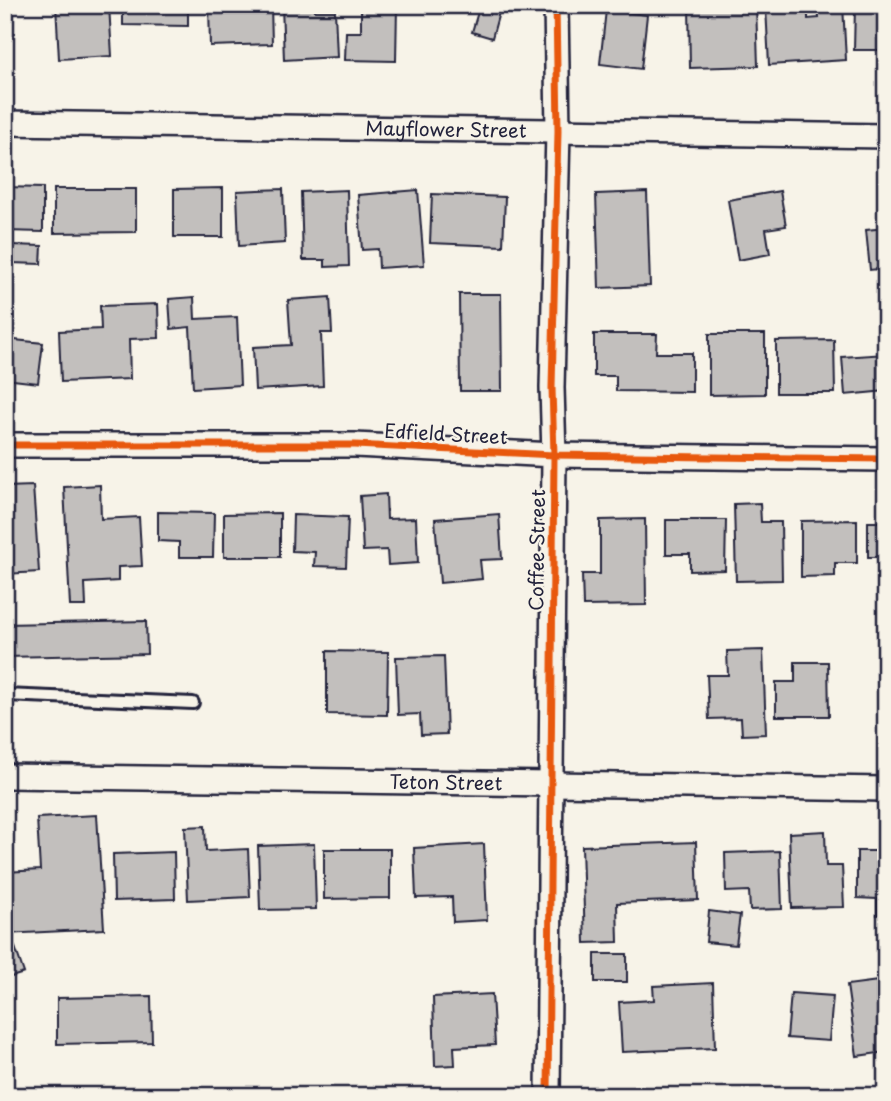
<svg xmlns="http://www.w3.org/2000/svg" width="891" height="1101" viewBox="0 0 891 1101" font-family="'Playpen Sans',sans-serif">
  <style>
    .building { fill: #c2bfbd; stroke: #22223b; stroke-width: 2 }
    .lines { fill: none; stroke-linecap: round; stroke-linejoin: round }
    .lane-casing { stroke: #22223b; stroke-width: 16 }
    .street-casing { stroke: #22223b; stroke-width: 28 }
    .lane { stroke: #f7f3e8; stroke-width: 10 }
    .street { stroke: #f7f3e8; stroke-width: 23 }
    .cycleway-casing { stroke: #f7f3e8; stroke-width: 11 }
    .cycleway { stroke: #e8590c; stroke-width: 7 }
    .labels { text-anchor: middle; stroke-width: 5; stroke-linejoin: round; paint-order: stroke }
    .street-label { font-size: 19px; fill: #22223b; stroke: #f7f3e8 }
  </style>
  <rect width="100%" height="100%" fill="#f7f3e8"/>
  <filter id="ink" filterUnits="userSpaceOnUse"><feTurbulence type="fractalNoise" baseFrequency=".0143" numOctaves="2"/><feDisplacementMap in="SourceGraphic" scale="14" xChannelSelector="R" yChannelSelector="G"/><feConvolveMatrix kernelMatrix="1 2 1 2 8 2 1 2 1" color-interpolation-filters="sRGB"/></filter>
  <g filter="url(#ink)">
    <!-- building -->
    <g class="building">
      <polygon points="56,5 109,5 112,56 59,59"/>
      <polygon points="123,5 188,5 188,26 123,25"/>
      <polygon points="209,5 271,5 272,44 210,46"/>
      <polygon points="282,5 314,5 315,11 335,11 337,57 284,60"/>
      <polygon points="361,5 397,5 396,61 345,60 346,32 361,32"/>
      <polygon points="480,5 501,5 492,38 472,32"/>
      <polygon points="689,5 756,5 758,66 690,68"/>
      <polygon points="808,5 808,19 819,18 818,6 843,5 846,60 769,65 766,7"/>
      <polygon points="855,6 886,6 886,67 882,67 882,50 854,50"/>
      <polygon points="606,10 647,15 641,69 600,64"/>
      <polygon points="5,187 43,188 43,232 5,231"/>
      <polygon points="223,188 223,237 174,237 174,189"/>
      <polygon points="54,189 136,189 136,232 54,233"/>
      <polygon points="283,189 285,243 239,246 237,191"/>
      <polygon points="347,190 349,266 325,267 325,260 303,260 301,192"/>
      <polygon points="418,190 424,265 379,268 378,249 362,250 358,195"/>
      <polygon points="780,191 786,226 766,229 770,254 738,260 728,200"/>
      <polygon points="647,192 650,286 599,288 596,194"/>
      <polygon points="432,194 505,197 503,246 430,243"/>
      <polygon points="886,228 886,268 870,270 866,230"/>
      <polygon points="11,245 42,246 41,264 11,263"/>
      <polygon points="459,294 501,294 502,391 460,391"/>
      <polygon points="194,297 195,319 237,317 240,385 193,388 190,327 171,329 169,299"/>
      <polygon points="330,297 332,333 321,333 323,386 255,390 253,347 291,345 288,300"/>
      <polygon points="158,304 159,338 129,339 130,379 61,382 59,331 101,329 100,306"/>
      <polygon points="594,334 657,334 656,353 692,353 692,392 616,391 616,376 594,376"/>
      <polygon points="709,334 765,334 765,394 709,395"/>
      <polygon points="5,339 43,343 38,383 5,379"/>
      <polygon points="834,340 835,393 776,393 776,341"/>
      <polygon points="886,354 886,391 845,395 842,357"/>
      <polygon points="100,485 101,519 139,517 142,566 118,567 118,581 85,583 86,606 70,606 64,487"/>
      <polygon points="33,486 39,572 5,574 5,487"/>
      <polygon points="386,494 387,519 416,518 418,563 388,565 387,550 363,551 360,496"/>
      <polygon points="760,503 761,522 781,522 782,580 736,581 734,504"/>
      <polygon points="158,512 214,513 213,557 179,557 179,542 158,541"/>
      <polygon points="280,513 280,557 224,557 224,514"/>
      <polygon points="499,514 502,559 480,560 482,579 440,583 435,519"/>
      <polygon points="293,515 348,517 346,567 314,566 315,552 292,551"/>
      <polygon points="645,519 646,605 583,606 582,574 600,574 600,520"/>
      <polygon points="666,520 726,520 725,570 690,571 690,554 666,554"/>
      <polygon points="857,520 857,563 835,563 835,576 801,577 801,521"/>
      <rect x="868" y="522" width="18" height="35"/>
      <polygon points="146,621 147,654 5,657 5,624"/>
      <polygon points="763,650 766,734 742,735 741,718 709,719 707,675 728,675 727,651"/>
      <polygon points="327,651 388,652 387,715 327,714"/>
      <polygon points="444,656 447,734 421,735 420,714 398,715 396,657"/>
      <polygon points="795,662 828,662 829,716 776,716 776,682 795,682"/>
      <polygon points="97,815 104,929 5,934 5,872 40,870 37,818"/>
      <polygon points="205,826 206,851 248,849 250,897 188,900 185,827"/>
      <polygon points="825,831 826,866 842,866 844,907 792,908 789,833"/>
      <polygon points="696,842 698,900 617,903 618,942 585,943 582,846"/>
      <polygon points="314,844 316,909 260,910 258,846"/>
      <polygon points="484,844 487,920 453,922 452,897 416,898 414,848"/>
      <polygon points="324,849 390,849 390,898 324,899"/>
      <polygon points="780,851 782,909 750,910 749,891 726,892 725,853"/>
      <polygon points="857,851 886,851 886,914 877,915 877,899 857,898"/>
      <polygon points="174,852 175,899 114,901 113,854"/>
      <polygon points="709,911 740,915 736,945 706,942"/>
      <polygon points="15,947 24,973 5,979 5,951"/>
      <rect x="595" y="954" width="32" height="28"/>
      <polygon points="886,980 886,1052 857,1056 847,985"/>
      <polygon points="713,983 715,1048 622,1052 619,1002 654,1000 653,986"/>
      <polygon points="791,993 833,996 829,1041 787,1038"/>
      <polygon points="492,994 495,1045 454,1047 455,1065 435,1066 433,997"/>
      <polygon points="151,996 152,1042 57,1044 57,998"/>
    </g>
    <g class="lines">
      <defs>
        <polyline id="lane" points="5,695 193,703"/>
        <g id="street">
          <path id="s1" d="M5 123 886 136"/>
          <polyline points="5,445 355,445 554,455 886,459"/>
          <path id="s2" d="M5 776 886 789"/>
          <polyline points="548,1096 554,455 552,388 558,131 556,5"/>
        </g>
      </defs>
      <!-- lane casing -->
      <use href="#lane" class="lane-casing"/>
      <!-- street casing -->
      <use href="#street" class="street-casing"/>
      <!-- lane -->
      <use href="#lane" class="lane"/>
      <!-- street -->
      <use href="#street" class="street"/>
      <defs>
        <g id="cycleway">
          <polyline points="5,445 355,445 554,455 886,459"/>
          <polyline points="548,1096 554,455 552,388 558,131 556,5"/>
        </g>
      </defs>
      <!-- cycleway casing -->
      <use href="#cycleway" class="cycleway-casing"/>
      <!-- cycleway -->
      <use href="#cycleway" class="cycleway"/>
    </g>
  </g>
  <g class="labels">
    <!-- street labels -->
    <g class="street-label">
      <text dy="7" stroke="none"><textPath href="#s1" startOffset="441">Mayflower Street</textPath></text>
      <text transform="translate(446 434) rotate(3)" y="7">Edfield Street</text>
      <text transform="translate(537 550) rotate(-89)" y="7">Coffee Street</text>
      <text dy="7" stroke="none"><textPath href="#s2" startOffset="441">Teton Street</textPath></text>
    </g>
  </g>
  <!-- margin -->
  <rect width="891" height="1101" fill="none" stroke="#f7f3e8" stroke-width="28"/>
  <rect x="14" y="14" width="863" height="1073" fill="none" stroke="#22223b" stroke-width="2.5" filter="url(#ink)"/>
</svg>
